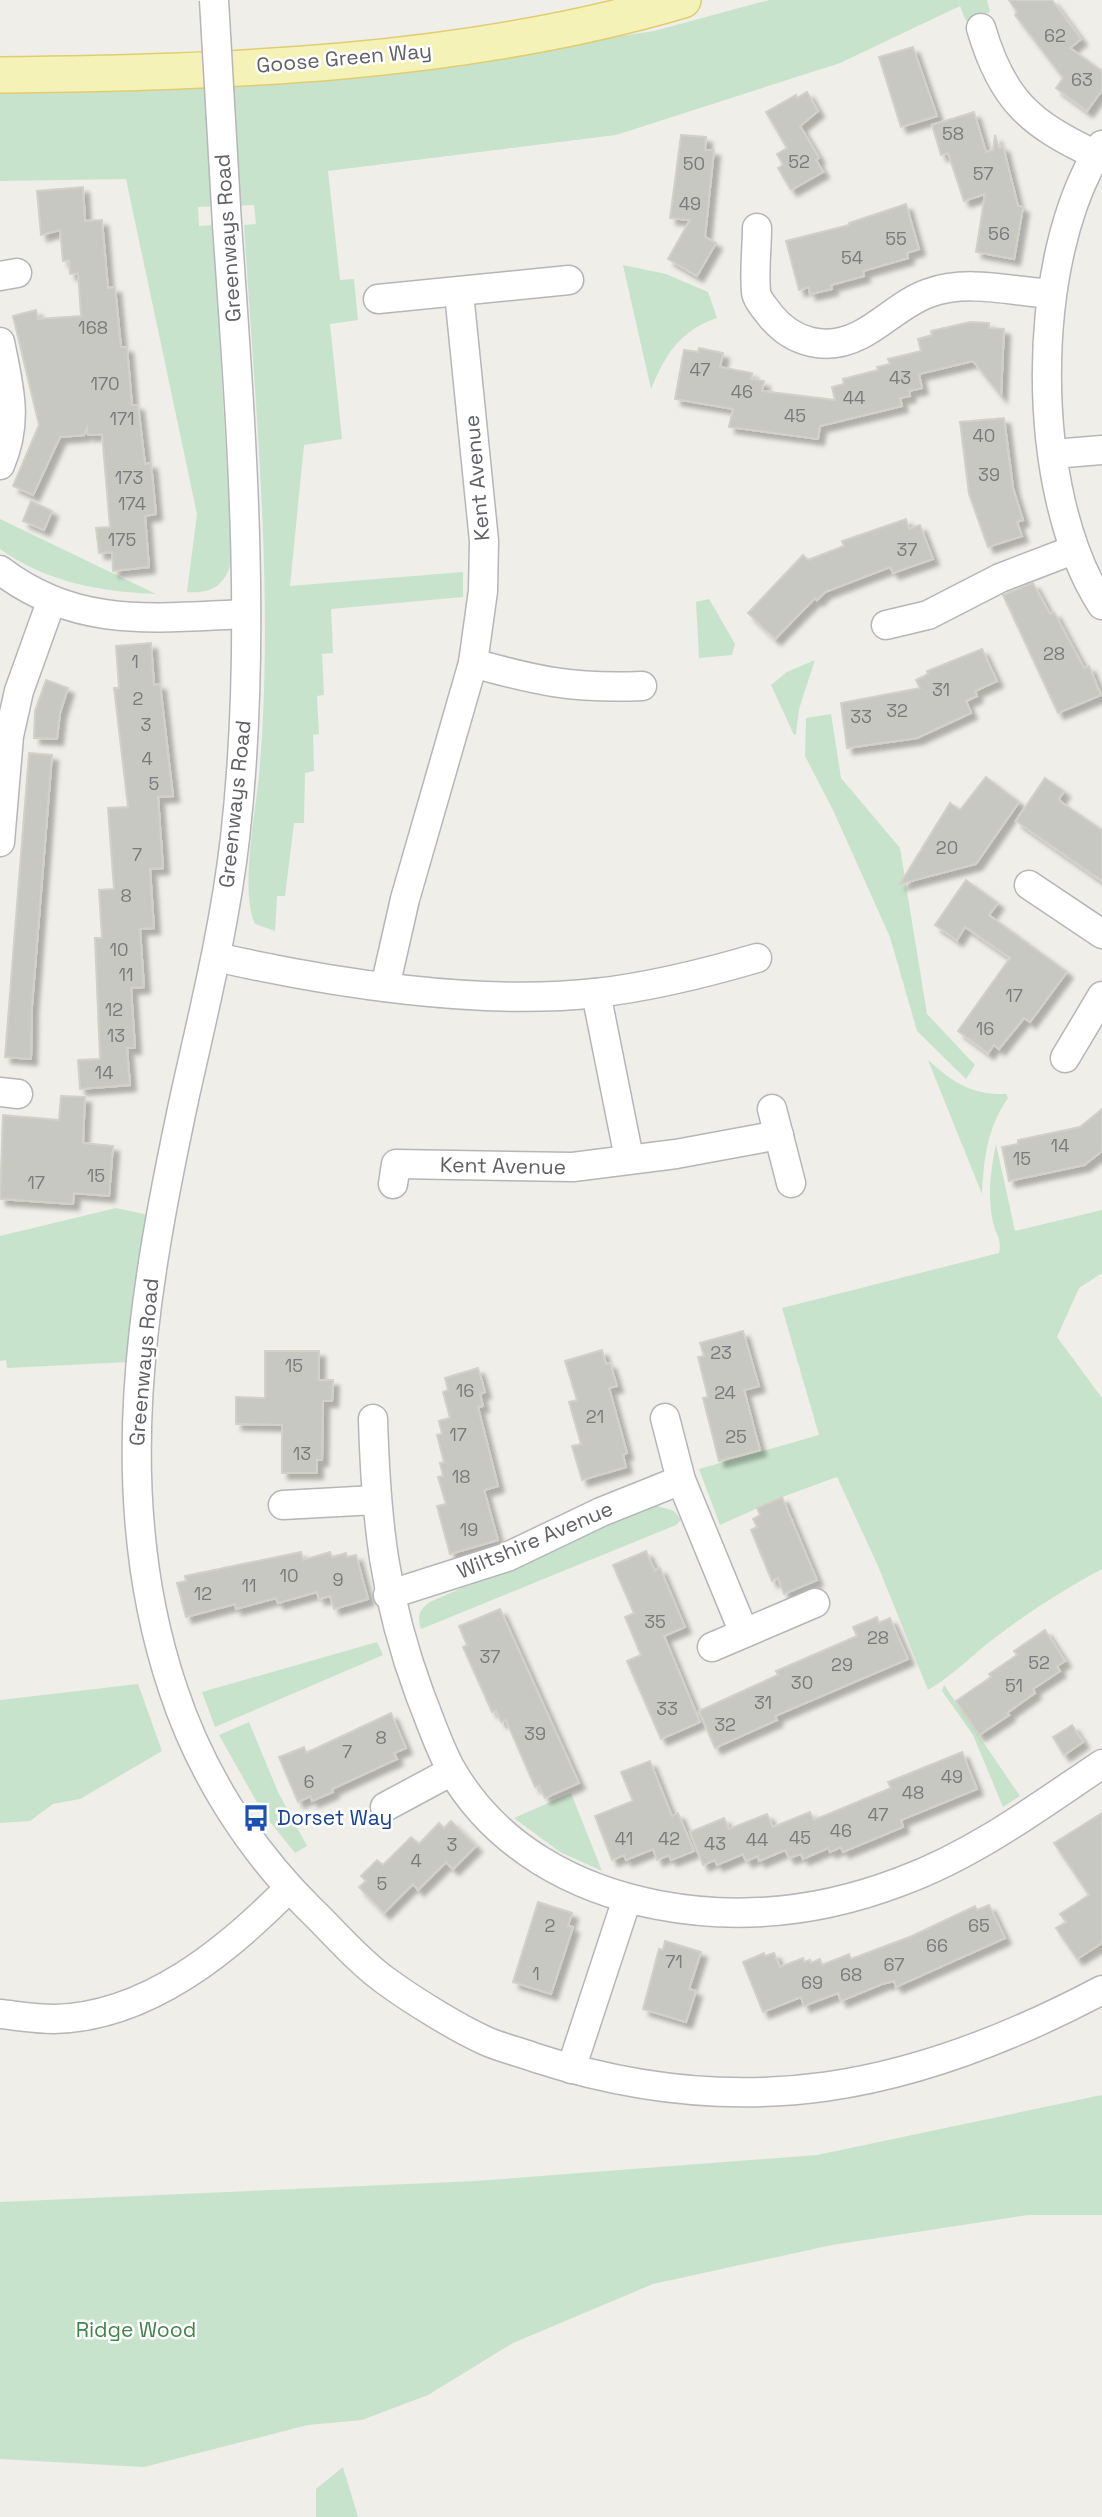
<svg xmlns="http://www.w3.org/2000/svg" width="1102" height="2517" viewBox="0 0 1102 2517" font-family="'Space Grotesk',sans-serif">
  <style>
    .green { fill: #c8e3cb }
    .building { fill: #c8c8c2; stroke: #d3d1c7; stroke-width: 2; filter: url(#shadow) }
    .lines { fill: none; stroke-linecap: round; stroke-linejoin: round }
    .minor-casing { stroke: #b5b6ba; stroke-width: 31 }
    .major-casing { stroke: #e0cd70; stroke-width: 38 }
    .minor { stroke: #fff; stroke-width: 28 }
    .major { stroke: #f5f2b7; stroke-width: 35 }
    .minor-bridge-casing { stroke: #b5b6ba; stroke-width: 31; stroke-linecap: butt }
    .minor-bridge { stroke: #fff; stroke-width: 28 }
    .labels { text-anchor: middle; stroke-width: 5; stroke-linejoin: round; paint-order: stroke }
    .number-label { font-size: 18px; fill: #797b7d }
    .street-label { font-size: 21px; fill: #5f6166; stroke: #fff }
    .transit-label { font-size: 21px; fill: #164399; stroke: #fff; text-anchor: start }
    .park-label { font-size: 21px; fill: #42824c; stroke: #fff }
  </style>
  <defs>
    <filter id="shadow"><feDropShadow dx="6" dy="6" stdDeviation="2" flood-color="#0004"/></filter>
  </defs>
  <rect width="100%" height="100%" fill="#efeee8"/>
  <!-- green -->
  <g class="green">
    <path d="M769 0H987L990 12 966 21 960 6 840 63 616 135 328 171 340 280 354 279 358 320 330 324 342 439 304 445 290 586 463 572V597L331 609 333 653 322 654 324 695 317 696 319 734 313 735 314 771 305 773 304 823H294L285 896H277L275 931 255 924C240 892 255 814 259 777 275 593 255 408 244 225L256 224 254 205 198 207 199 226 213 225 232 559C226 585 212 594 187 592L197 514 126 179 0 181V91L553 46 654 31Z"/>
    <path d="M623 265 666 274 708 292 717 318C679 331 666 354 651 389Z"/>
    <path d="M0 519 156 594C101 592 46 582 0 549Z"/>
    <polygon points="709,599 735,644 732,655 699,658 696,602"/>
    <polygon points="815,660 799,709 796,734 794,735 771,685 787,672"/>
    <polygon points="831,714 841,778 900,848 927,1014 975,1065 966,1079 917,1031 890,937 833,810 805,756 806,718"/>
    <path d="M928 1060C954 1083 971 1095 1006 1094L1008 1098C987 1128 984 1158 982 1194Z"/>
    <path d="M996 1144 1015 1231 1102 1210V1273L1079 1288 1057 1337 1102 1398V1569C1065 1589 1030 1611 996 1637 973 1654 954 1675 928 1690L878 1566 837 1477 782 1497 720 1525 699 1469 819 1435 782 1308 999 1253C1002 1239 996 1235 993 1222 987 1196 991 1169 996 1144Z"/>
    <polygon points="116,1208 149,1215 132,1307 129,1362 7,1368 6,1360 0,1361 0,1236"/>
    <path d="M651 1504 674 1511 681 1520 676 1525 421 1629C417 1616 419 1610 430 1602Z"/>
    <polygon points="377,1642 383,1655 215,1727 202,1692"/>
    <polygon points="138,1684 162,1751 80,1799 53,1804 30,1821 0,1823 0,1700"/>
    <polygon points="944,1685 1020,1796 1003,1807 973,1735 942,1691"/>
    <polygon points="249,1722 278,1792 307,1846 295,1853 263,1813 219,1735"/>
    <polygon points="571,1793 602,1871 560,1852 514,1818"/>
    <polygon points="1102,2095 1102,2215 1028,2215 832,2245 653,2284 513,2343 428,2395 362,2420 308,2425 144,2467 0,2459 0,2202 476,2181 817,2155"/>
    <polygon points="343,2467 358,2517 316,2517 316,2489"/>
  </g>
  <!-- building -->
  <g class="building">
    <polygon points="1009,0 1052,0 1081,39 1070,48 1102,71 1102,90 1087,111 1056,88 1063,78 1015,15 1017,12"/>
    <polygon points="913,47 937,116 901,127 879,57"/>
    <polygon points="807,92 818,111 800,126 819,158 816,160 823,172 791,190 778,168 783,165 777,154 787,148 766,112 796,95 797,98"/>
    <polygon points="974,112 986,152 993,150 995,135 999,148 1003,146 1018,206 1023,207 1014,259 976,252 985,194 964,201 948,153 941,155 932,125"/>
    <polygon points="681,135 706,137 705,150 714,150 705,237 716,243 697,276 668,259 690,220 670,218"/>
    <polygon points="83,187 85,221 102,220 108,288 115,287 121,347 127,347 132,405 138,405 145,464 151,463 156,514 145,516 149,567 113,571 112,552 99,553 96,528 110,527 102,434 88,435 87,428 84,435 60,437 33,495 13,486 39,425 13,316 36,310 38,319 81,316 78,273 70,274 69,260 63,261 60,230 41,235 37,191"/>
    <polygon points="906,204 919,249 907,253 908,258 863,271 864,276 831,285 832,289 810,294 809,287 799,290 786,241 849,225 849,223"/>
    <polygon points="970,322 989,323 989,328 1004,329 1001,396 973,361 919,374 922,388 909,391 910,396 900,398 902,406 820,426 818,439 729,427 733,409 675,399 684,350 698,352 699,348 723,353 720,367 752,373 751,379 764,381 762,391 835,400 832,387 844,384 843,379 878,370 877,367 890,364 888,359 921,351 918,339 932,335 931,331"/>
    <polygon points="1004,418 1013,488 1023,520 1017,522 1022,536 988,547 969,494 960,422"/>
    <polygon points="31,501 52,511 44,530 23,521"/>
    <polygon points="906,519 909,529 920,525 933,559 893,573 890,567 825,592 817,600 815,598 775,639 748,613 803,555 808,560 844,546 842,541"/>
    <polygon points="1033,583 1050,614 1054,612 1084,668 1089,666 1101,695 1058,713 1003,595"/>
    <polygon points="151,643 154,685 160,684 173,796 158,797 163,868 150,869 154,928 140,929 144,987 131,988 135,1048 127,1048 130,1085 80,1089 78,1060 100,1059 95,938 102,938 99,890 114,889 108,808 128,807 114,688 119,688 116,646"/>
    <polygon points="982,649 997,681 975,691 977,696 966,701 971,713 917,738 847,748 841,703 920,688 916,680 928,674 927,671"/>
    <polygon points="46,680 68,688 60,713 57,739 34,738 35,711"/>
    <polygon points="29,753 52,755 32,1006 31,1059 5,1057"/>
    <polygon points="986,777 1019,802 976,864 900,884 950,803 960,810"/>
    <polygon points="1045,778 1064,791 1059,799 1061,802 1102,830 1102,881 1016,821"/>
    <polygon points="966,880 998,903 989,915 1067,972 1030,1022 1024,1018 999,1049 994,1045 988,1053 958,1031 1010,958 965,927 957,940 935,925"/>
    <polygon points="61,1096 85,1097 83,1143 113,1146 109,1196 74,1193 73,1204 0,1199 3,1115 59,1120"/>
    <polygon points="1102,1109 1102,1151 1084,1165 1009,1181 1002,1147 1018,1144 1018,1140 1080,1127"/>
    <polygon points="743,1331 759,1386 744,1390 760,1450 719,1461 703,1398 708,1397 698,1357 704,1356 700,1343"/>
    <polygon points="602,1350 606,1364 610,1363 617,1386 609,1388 627,1453 623,1455 626,1467 582,1480 572,1446 581,1444 569,1402 577,1400 565,1361"/>
    <polygon points="265,1351 319,1351 319,1380 333,1380 332,1401 323,1401 322,1460 317,1460 317,1473 282,1473 282,1425 236,1424 236,1397 265,1398"/>
    <polygon points="478,1368 485,1392 480,1394 483,1406 478,1407 498,1486 484,1490 498,1540 450,1554 437,1506 446,1504 438,1477 443,1476 440,1463 444,1462 437,1435 442,1434 439,1421 450,1418 443,1392 448,1390 445,1378"/>
    <polygon points="782,1497 817,1580 784,1594 778,1578 772,1581 751,1530 757,1527 753,1519 760,1515 757,1508"/>
    <polygon points="646,1551 655,1571 660,1568 685,1627 664,1636 700,1722 661,1739 627,1661 641,1655 625,1617 634,1613 613,1565"/>
    <polygon points="301,1552 303,1560 330,1552 332,1557 346,1553 347,1557 356,1555 368,1599 334,1609 330,1596 319,1599 317,1592 278,1603 276,1598 236,1609 235,1604 186,1617 177,1583 186,1581 185,1576"/>
    <polygon points="500,1609 579,1783 545,1798 539,1785 535,1787 506,1720 501,1722 496,1710 492,1712 463,1647 467,1645 459,1626"/>
    <polygon points="877,1617 879,1623 890,1618 908,1659 775,1716 777,1720 715,1748 699,1711 778,1675 776,1671 857,1636 853,1627"/>
    <polygon points="1045,1630 1065,1661 1057,1666 1060,1671 1033,1689 1035,1693 1007,1713 1009,1715 979,1735 956,1701 991,1677 989,1674 1017,1655 1014,1651"/>
    <polygon points="391,1713 406,1748 394,1753 397,1759 332,1789 333,1792 312,1801 311,1796 298,1802 279,1757 304,1747 306,1753"/>
    <polygon points="1072,1725 1083,1742 1064,1755 1053,1737"/>
    <polygon points="962,1752 977,1789 901,1820 903,1827 843,1852 841,1847 830,1852 828,1848 803,1859 801,1854 789,1858 785,1850 759,1861 758,1856 746,1861 743,1854 717,1865 715,1860 703,1865 690,1832 724,1818 729,1829 767,1814 773,1827 810,1812 814,1820 891,1788 888,1782"/>
    <polygon points="650,1761 672,1816 678,1813 694,1851 671,1860 669,1855 657,1860 653,1849 626,1860 624,1855 612,1860 595,1816 633,1801 621,1772"/>
    <polygon points="1102,1813 1102,1943 1077,1959 1056,1928 1066,1922 1060,1914 1089,1895 1054,1843"/>
    <polygon points="451,1821 476,1846 453,1869 446,1862 418,1890 413,1884 384,1913 359,1887 366,1881 361,1876 377,1860 383,1865 411,1837 419,1844 439,1823 444,1828"/>
    <polygon points="538,1902 572,1913 568,1926 573,1927 551,1994 513,1982"/>
    <polygon points="989,1905 1005,1938 896,1987 894,1981 882,1984 841,2001 838,1993 804,2006 801,1997 763,2012 743,1962 764,1953 765,1956 774,1953 780,1967 803,1958 804,1962 810,1960 811,1963 820,1959 822,1965 849,1954 851,1959 912,1936 975,1906 977,1910"/>
    <polygon points="665,1941 701,1952 689,1989 696,1991 686,2022 643,2009 659,1949 663,1950"/>
  </g>
  <g class="lines">
    <defs>
      <g id="minor">
        <path d="M981 28C1002 100 1030 124 1096 155"/>
        <path d="M1102 145C1028 258 1029 493 1102 605"/>
        <path d="M227 224C241 428 258 635 235 838 225 925 204 1010 185 1095 143 1292 107 1493 173 1689 200 1771 248 1848 310 1909 334 1932 358 1961 386 1981 412 2000 457 2028 486 2041 502 2048 520 2052 536 2058 743 2125 913 2090 1102 1990"/>
        <path d="M757 228C757 248 754 271 756 292 757 300 765 308 770 315 792 343 827 352 860 335 884 323 903 302 929 293 966 279 1012 291 1051 294"/>
        <polyline points="0,276 17,273"/>
        <polyline points="378,299 569,280"/>
        <path d="M0 342C9 386 19 422 0 465"/>
        <polyline points="1053,454 1102,450"/>
        <path d="M0 570C77 629 154 618 245 614"/>
        <polyline points="886,625 928,615 1000,578 1073,550"/>
        <path d="M473 663C537 681 574 689 642 686"/>
        <polyline points="0,842 9,736 19,691 51,602"/>
        <polyline points="1029,885 1102,934"/>
        <path d="M216 957C331 983 478 1006 596 993 649 987 706 973 757 958"/>
        <polyline points="385,987 405,899 473,663 483,591 484,541 459,293"/>
        <polyline points="596,993 629,1158"/>
        <polyline points="1065,1058 1102,996"/>
        <polyline points="0,1092 18,1094"/>
        <polyline points="772,1109 791,1183"/>
        <polyline points="393,1184 396,1164 573,1167 676,1154 779,1135"/>
        <polyline points="665,1418 681,1480 744,1633"/>
        <path d="M373 1419C376 1521 384 1598 420 1695 430 1720 439 1748 452 1771 497 1847 574 1889 658 1905 741 1921 824 1911 902 1881 975 1854 1038 1807 1102 1764"/>
        <polyline points="283,1505 375,1500"/>
        <polyline points="388,1595 507,1557 601,1512 681,1480"/>
        <polyline points="712,1647 815,1603"/>
        <polyline points="385,1807 452,1771"/>
        <path d="M0 2014C18 2016 36 2019 54 2019 147 2017 227 1951 289 1888"/>
        <polyline points="571,2069 627,1899"/>
      </g>
      <path id="major" d="M0 75C229 72 462 65 683 0"/>
    </defs>
    <!-- minor casing -->
    <use href="#minor" class="minor-casing"/>
    <!-- major casing -->
    <use href="#major" class="major-casing"/>
    <!-- minor -->
    <use href="#minor" class="minor"/>
    <!-- major -->
    <use href="#major" class="major"/>
    <defs>
      <polyline id="minor-bridge" points="214,0 227,224"/>
    </defs>
    <!-- minor-bridge casing -->
    <use href="#minor-bridge" class="minor-bridge-casing"/>
    <!-- minor-bridge -->
    <use href="#minor-bridge" class="minor-bridge"/>
  </g>
  <!-- icons -->
  <defs>
    <symbol id="bus-bare" viewBox="-9 -9 18 18"><path d="M-5-6H5V4H4V6H2V4H-2V6H-4V4H-5ZM-3.5-4V0h7V-4ZM-3.5 1.2v1.5H-2V1.2ZM2 1.2v1.5H3.5V1.2Z" fill="#1a4fb4" stroke="#fff" stroke-width="2.5" paint-order="stroke"/></symbol>
  </defs>
  <g fill-rule="evenodd">
    <use href="#bus-bare" x="237" y="1799" width="38" height="38"/>
  </g>
  <g class="labels">
    <!-- number labels -->
    <g class="number-label">
      <text x="1055" y="42">62</text>
      <text x="1082" y="86">63</text>
      <text x="953" y="140">58</text>
      <text x="799" y="168">52</text>
      <text x="694" y="170">50</text>
      <text x="983" y="180">57</text>
      <text x="690" y="210">49</text>
      <text x="999" y="240">56</text>
      <text x="896" y="245">55</text>
      <text x="852" y="264">54</text>
      <text x="93" y="334">168</text>
      <text x="700" y="376">47</text>
      <text x="900" y="384">43</text>
      <text x="105" y="390">170</text>
      <text x="742" y="398">46</text>
      <text x="854" y="404">44</text>
      <text x="795" y="422">45</text>
      <text x="122" y="425">171</text>
      <text x="984" y="442">40</text>
      <text x="989" y="481">39</text>
      <text x="129" y="484">173</text>
      <text x="132" y="510">174</text>
      <text x="122" y="546">175</text>
      <text x="907" y="556">37</text>
      <text x="1054" y="660">28</text>
      <text x="135" y="668">1</text>
      <text x="941" y="696">31</text>
      <text x="138" y="705">2</text>
      <text x="897" y="717">32</text>
      <text x="861" y="723">33</text>
      <text x="146" y="731">3</text>
      <text x="147" y="765">4</text>
      <text x="154" y="790">5</text>
      <text x="947" y="854">20</text>
      <text x="137" y="861">7</text>
      <text x="126" y="902">8</text>
      <text x="119" y="956">10</text>
      <text x="126" y="981">11</text>
      <text x="1014" y="1002">17</text>
      <text x="114" y="1016">12</text>
      <text x="985" y="1035">16</text>
      <text x="116" y="1042">13</text>
      <text x="104" y="1079">14</text>
      <text x="1060" y="1152">14</text>
      <text x="1022" y="1165">15</text>
      <text x="96" y="1182">15</text>
      <text x="36" y="1189">17</text>
      <text x="721" y="1359">23</text>
      <text x="294" y="1372">15</text>
      <text x="465" y="1397">16</text>
      <text x="725" y="1399">24</text>
      <text x="595" y="1423">21</text>
      <text x="458" y="1441">17</text>
      <text x="736" y="1443">25</text>
      <text x="302" y="1460">13</text>
      <text x="461" y="1483">18</text>
      <text x="469" y="1536">19</text>
      <text x="289" y="1582">10</text>
      <text x="338" y="1586">9</text>
      <text x="249" y="1592">11</text>
      <text x="203" y="1600">12</text>
      <text x="655" y="1628">35</text>
      <text x="878" y="1644">28</text>
      <text x="490" y="1663">37</text>
      <text x="1039" y="1669">52</text>
      <text x="842" y="1671">29</text>
      <text x="802" y="1689">30</text>
      <text x="1014" y="1692">51</text>
      <text x="763" y="1709">31</text>
      <text x="667" y="1715">33</text>
      <text x="725" y="1731">32</text>
      <text x="535" y="1740">39</text>
      <text x="381" y="1744">8</text>
      <text x="347" y="1758">7</text>
      <text x="952" y="1783">49</text>
      <text x="309" y="1788">6</text>
      <text x="913" y="1799">48</text>
      <text x="878" y="1821">47</text>
      <text x="841" y="1837">46</text>
      <text x="800" y="1844">45</text>
      <text x="624" y="1845">41</text>
      <text x="669" y="1845">42</text>
      <text x="757" y="1846">44</text>
      <text x="715" y="1850">43</text>
      <text x="452" y="1851">3</text>
      <text x="416" y="1867">4</text>
      <text x="382" y="1890">5</text>
      <text x="550" y="1932">2</text>
      <text x="979" y="1932">65</text>
      <text x="937" y="1952">66</text>
      <text x="674" y="1968">71</text>
      <text x="894" y="1971">67</text>
      <text x="536" y="1980">1</text>
      <text x="851" y="1981">68</text>
      <text x="812" y="1989">69</text>
    </g>
    <!-- street labels -->
    <g class="street-label">
      <text transform="translate(344 58) rotate(-5)" y="7">Goose Green Way</text>
      <text transform="translate(228 238) rotate(-94)" y="7">Greenways Road</text>
      <text transform="translate(477 478) rotate(-95)" y="7">Kent Avenue</text>
      <text transform="translate(235 804) rotate(-84)" y="7">Greenways Road</text>
      <text transform="translate(503 1166) rotate(1)" y="7">Kent Avenue</text>
      <text transform="translate(144 1362) rotate(-85)" y="7">Greenways Road</text>
      <text transform="translate(535 1540) rotate(-23)" y="7">Wiltshire Avenue</text>
    </g>
    <!-- transit labels -->
    <g class="transit-label">
      <text x="277" y="1825">Dorset Way</text>
    </g>
    <!-- park labels -->
    <g class="park-label">
      <text x="136" y="2337">Ridge Wood</text>
    </g>
  </g>
</svg>
